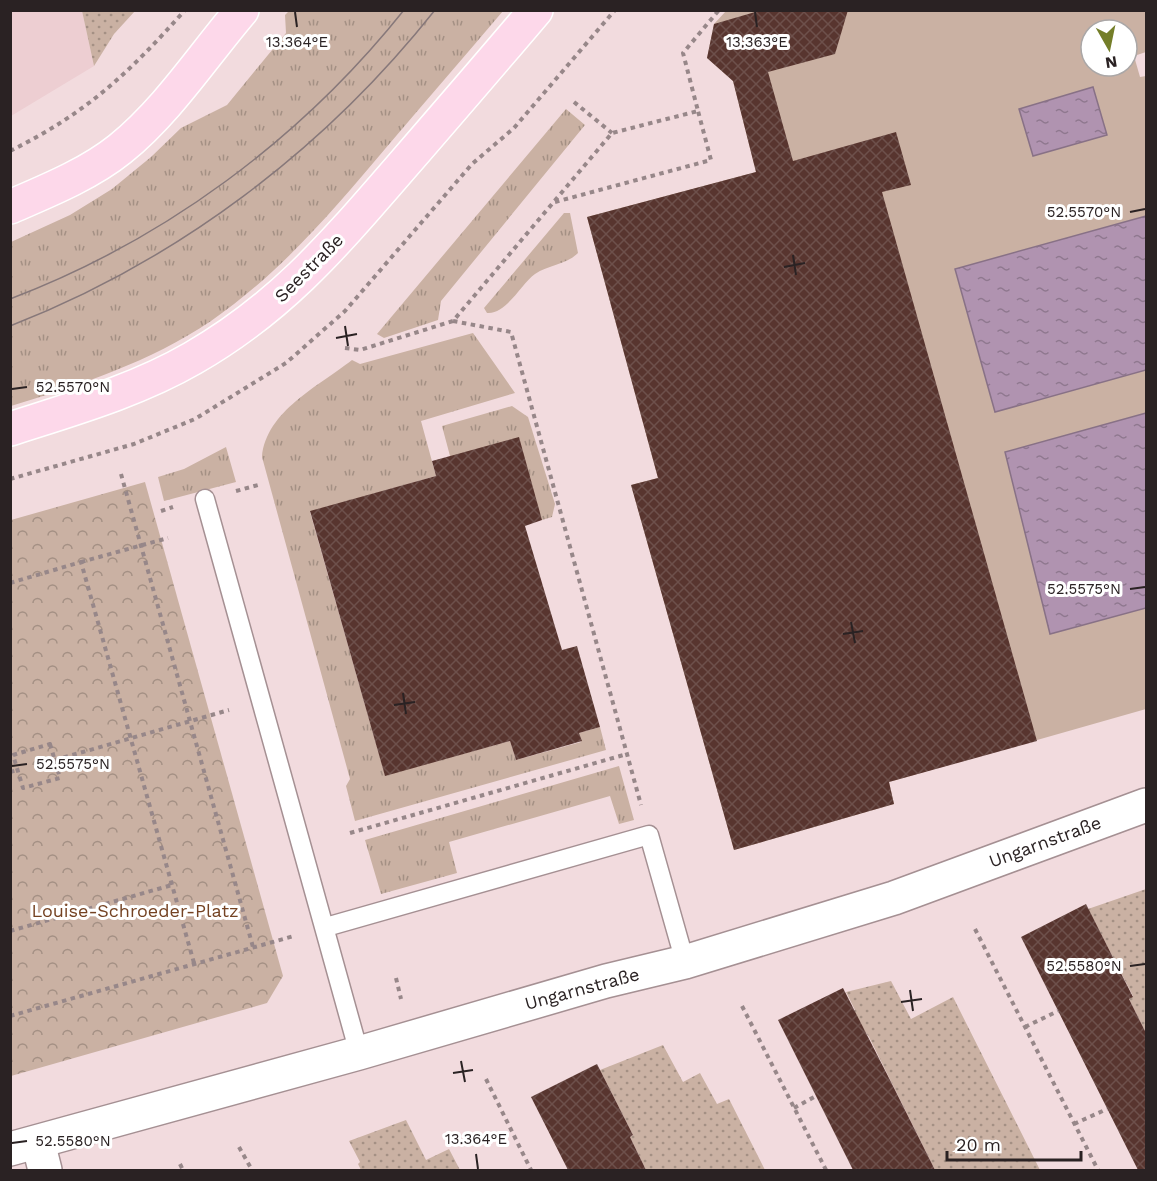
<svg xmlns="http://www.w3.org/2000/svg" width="1157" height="1181" viewBox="0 0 1157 1181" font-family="'Work Sans',sans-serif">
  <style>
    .built { fill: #edced2 }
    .grass { fill: url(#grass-tufts) }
    .park { fill: url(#park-crowns) }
    .garden { fill: url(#garden-dots) }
    .pitch { fill: #cab1a3; fill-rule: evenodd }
    .water { fill: url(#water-ripples); stroke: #887186; stroke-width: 1.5 }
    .building { fill: url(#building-cross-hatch) }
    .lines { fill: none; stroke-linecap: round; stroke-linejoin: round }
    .lane-casing { stroke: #a59093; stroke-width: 21 }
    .street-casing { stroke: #a59093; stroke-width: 36 }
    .primary-casing { stroke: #fff; stroke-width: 36 }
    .path { stroke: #978789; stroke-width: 4; stroke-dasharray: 4.5 4.5; stroke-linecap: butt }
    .lane { stroke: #fff; stroke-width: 18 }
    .street { stroke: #fff; stroke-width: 33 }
    .primary { stroke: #fdd8ea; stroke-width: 33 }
    .tram { stroke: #87787a; stroke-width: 1.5 }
    .ticks { fill: none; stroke: #2a2223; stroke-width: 2 }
    .labels { text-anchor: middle; stroke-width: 6; stroke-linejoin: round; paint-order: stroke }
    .street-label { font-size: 18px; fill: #2a2223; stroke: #fff }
    .park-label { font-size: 18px; fill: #744222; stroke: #fff }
    .ticks-label { font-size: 15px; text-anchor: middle; fill: #2a2223; stroke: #fff; stroke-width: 6; stroke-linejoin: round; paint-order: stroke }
  </style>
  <defs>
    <pattern id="grass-tufts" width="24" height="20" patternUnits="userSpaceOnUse" patternTransform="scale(1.5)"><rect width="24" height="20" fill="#cab1a3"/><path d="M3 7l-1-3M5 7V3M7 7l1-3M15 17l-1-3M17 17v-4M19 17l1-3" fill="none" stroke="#a49084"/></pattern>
    <pattern id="park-crowns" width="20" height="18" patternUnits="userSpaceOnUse" patternTransform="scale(1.5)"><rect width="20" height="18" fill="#cab1a3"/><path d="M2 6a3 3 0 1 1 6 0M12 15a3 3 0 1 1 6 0" fill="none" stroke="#a49084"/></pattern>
    <pattern id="garden-dots" width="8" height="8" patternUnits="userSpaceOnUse" patternTransform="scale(1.5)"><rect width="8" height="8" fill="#cab1a3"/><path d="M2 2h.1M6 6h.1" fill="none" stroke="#a49084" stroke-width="1.8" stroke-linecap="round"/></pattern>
    <pattern id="water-ripples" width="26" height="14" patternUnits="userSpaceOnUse" patternTransform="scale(1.5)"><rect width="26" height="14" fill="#b093b0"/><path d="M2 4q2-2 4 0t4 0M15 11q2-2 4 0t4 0" fill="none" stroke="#8f788f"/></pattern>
    <pattern id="building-cross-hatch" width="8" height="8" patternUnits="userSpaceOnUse" patternTransform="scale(1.5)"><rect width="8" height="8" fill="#58352f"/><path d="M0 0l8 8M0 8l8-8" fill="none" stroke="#6d504b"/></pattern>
  </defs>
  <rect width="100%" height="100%" fill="#f2dbde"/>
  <!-- built -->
  <polygon class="built" points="10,11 82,11 94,66 11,116"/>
  <!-- grass -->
  <g class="grass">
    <path d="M289 11H503C464 57 424 103 385 149 332 212 279 274 211 321 150 362 80 385 11 406V242L70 215 112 189 151 157 181 128 227 105 286 33 285 15Z"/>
    <polygon points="566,109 585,125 441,301 438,320 384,338 377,334"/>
    <path d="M564 213H570L578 253C566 265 548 265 535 274 521 284 506 315 487 313L484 308Z"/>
    <path d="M473 333 515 393 421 421 436 476 310 512 385 775 510 741 516 760 581 742 579 733 600 727 606 750 355 821 346 786 350 779 262 457C266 411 319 386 352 360L360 364Z"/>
    <polygon points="512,406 528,417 555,504 552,517 542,520 450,456 442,426"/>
    <polygon points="226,447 236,482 164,501 158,477 184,469"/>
    <polygon points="619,766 634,820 619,824 610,796 449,842 457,873 381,894 365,840"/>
  </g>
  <!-- park -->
  <polygon class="park" points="145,482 283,976 267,1003 11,1076 11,520"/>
  <!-- garden -->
  <g class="garden">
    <polygon points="82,11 135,11 114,34 94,66"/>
    <polygon points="1146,889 1146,1033 1129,999 1133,996 1088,909"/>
    <polygon points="891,981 911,1019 953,997 1040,1170 935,1170 869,1037 851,1012 855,1010 846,992"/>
    <polygon points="663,1045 683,1082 700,1073 717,1104 729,1099 765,1170 646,1170 630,1137 633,1135 600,1070"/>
    <polygon points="406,1120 426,1160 449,1149 460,1170 361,1170 358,1164 360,1162 349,1141"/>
  </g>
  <!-- pitch -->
  <path class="pitch" d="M726 11H1146V52L1134 56 1140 77 1146 76V216L955 269 995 412 1146 370V413L1006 452 1050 634 1146 608V709L889 782 894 804 734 850 631 485 658 478 587 217 756 172 733 81 707 58 714 24ZM1091 30H1127V66H1091Z"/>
  <!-- water -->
  <g class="water">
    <polygon points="1093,87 1107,135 1033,156 1019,109"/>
    <polygon points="1146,216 1146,370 995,412 955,269"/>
    <polygon points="1146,413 1146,608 1050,634 1005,452"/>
  </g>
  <!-- building -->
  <g class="building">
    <polygon points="762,10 848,10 835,54 768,72 793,161 896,132 911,185 882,192 1037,741 889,782 894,804 734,850 631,485 658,478 587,217 756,172 733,81 707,58 714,24"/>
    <polygon points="519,437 542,520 525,526 562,650 577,646 600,727 579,733 582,741 516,760 510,741 385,776 310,511 436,476 432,461"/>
    <polygon points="1086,904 1133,997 1129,999 1146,1033 1146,1170 1138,1170 1021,937"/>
    <polygon points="843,988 890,1080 935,1170 853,1170 778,1020"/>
    <polygon points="597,1064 633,1135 630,1137 646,1170 568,1170 531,1097"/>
  </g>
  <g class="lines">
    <defs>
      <g id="lane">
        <polyline points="205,499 359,1053"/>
        <polyline points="326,927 649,835 685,962"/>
      </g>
      <g id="street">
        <polyline points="38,1142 45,1170"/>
        <polyline points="10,1149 359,1053 606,981 685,962 894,898 1146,805"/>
      </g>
      <g id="primary">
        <path d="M10 207C47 191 89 174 120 149 168 110 202 57 242 10"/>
        <path d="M10 429C72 409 136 391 193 358 282 307 336 242 402 166 447 114 492 62 536 10"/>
      </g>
    </defs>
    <!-- lane casing -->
    <use href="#lane" class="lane-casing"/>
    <!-- street casing -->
    <use href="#street" class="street-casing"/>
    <!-- primary casing -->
    <use href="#primary" class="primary-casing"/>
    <!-- path -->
    <g class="path">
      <polyline points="574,102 612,133"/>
      <path d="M10 151C87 113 129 73 185 10"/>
      <polyline points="555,202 711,160 698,111"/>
      <polyline points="453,321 511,332 641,805"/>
      <polyline points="345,348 360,350 453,321 612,133 698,111 683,53 719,10"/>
      <polyline points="121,474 253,947"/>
      <polyline points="10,479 134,444 195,419 286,363 345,311 472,164 514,128 615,10"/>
      <polyline points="236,491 258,485"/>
      <polyline points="161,511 173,507"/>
      <polyline points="81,562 168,538"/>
      <polyline points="10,583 81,562 194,963"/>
      <polygon points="50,744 60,778 23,788 13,755"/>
      <polyline points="55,760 229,710"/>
      <polyline points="10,772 18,770"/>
      <polyline points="350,833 627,754"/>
      <polyline points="975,929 1098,1170"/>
      <polyline points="10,931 172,885"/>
      <polyline points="396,978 401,999"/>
      <polyline points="742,1006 826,1170"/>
      <polyline points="10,1016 294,936"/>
      <polyline points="1025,1027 1058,1011"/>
      <polyline points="486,1079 531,1170"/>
      <polyline points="794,1108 816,1096"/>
      <polyline points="1074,1124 1107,1109"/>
      <polyline points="239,1147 252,1170"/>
      <polyline points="180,1164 183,1170"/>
    </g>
    <!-- lane -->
    <use href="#lane" class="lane"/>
    <!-- street -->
    <use href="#street" class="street"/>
    <!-- primary -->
    <use href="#primary" class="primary"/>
    <!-- tram -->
    <g class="tram">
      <path d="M10 299C165 240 301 139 404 10"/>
      <path d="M10 326C177 261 324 150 435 10"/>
    </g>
  </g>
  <!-- ticks -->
  <path class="ticks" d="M295 12 297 27M755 12 757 27M1130 212 1145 209M793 255 796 275M784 267 805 263M345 326 348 346M336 338 357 334M12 389 27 387M1130 589 1145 587M851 622 855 643M843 634 863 631M403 693 406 714M394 705 415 702M12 766 27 764M1130 966 1145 964M910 990 913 1011M901 1002 922 999M461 1061 465 1082M453 1073 473 1070M12 1143 27 1141M476 1154 478 1169"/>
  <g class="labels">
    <!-- street labels -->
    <g class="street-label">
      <text transform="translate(309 268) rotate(-45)" y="6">Seestraße</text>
      <text transform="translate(1045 842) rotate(-20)" y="6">Ungarnstraße</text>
      <text transform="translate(582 989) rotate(-15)" y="6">Ungarnstraße</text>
    </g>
    <!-- park labels -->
    <g class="park-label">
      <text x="135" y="917">Louise-Schroeder-Platz</text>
    </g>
  </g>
  <g class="ticks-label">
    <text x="297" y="47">13.364°E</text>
    <text x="757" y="47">13.363°E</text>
    <text x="1084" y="217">52.5570°N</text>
    <text x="73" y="392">52.5570°N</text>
    <text x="1084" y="594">52.5575°N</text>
    <text x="73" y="769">52.5575°N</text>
    <text x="1084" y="971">52.5580°N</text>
    <text x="476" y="1144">13.364°E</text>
    <text x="73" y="1146">52.5580°N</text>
  </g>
  <!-- border -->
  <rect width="1157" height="1181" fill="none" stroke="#2a2223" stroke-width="24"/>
  <!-- north arrow -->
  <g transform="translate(1109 48) rotate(171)"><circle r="28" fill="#ffffff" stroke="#aaa7a7" stroke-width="1.5"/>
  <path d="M0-4.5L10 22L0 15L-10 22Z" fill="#747e29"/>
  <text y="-9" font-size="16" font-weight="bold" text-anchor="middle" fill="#2a2223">N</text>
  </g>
  <!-- scale -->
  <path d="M947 1151v9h134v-9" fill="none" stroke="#2a2223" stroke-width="3"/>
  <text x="956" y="1151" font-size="18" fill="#2a2223" stroke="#ffffff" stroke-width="4.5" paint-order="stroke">20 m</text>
</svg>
